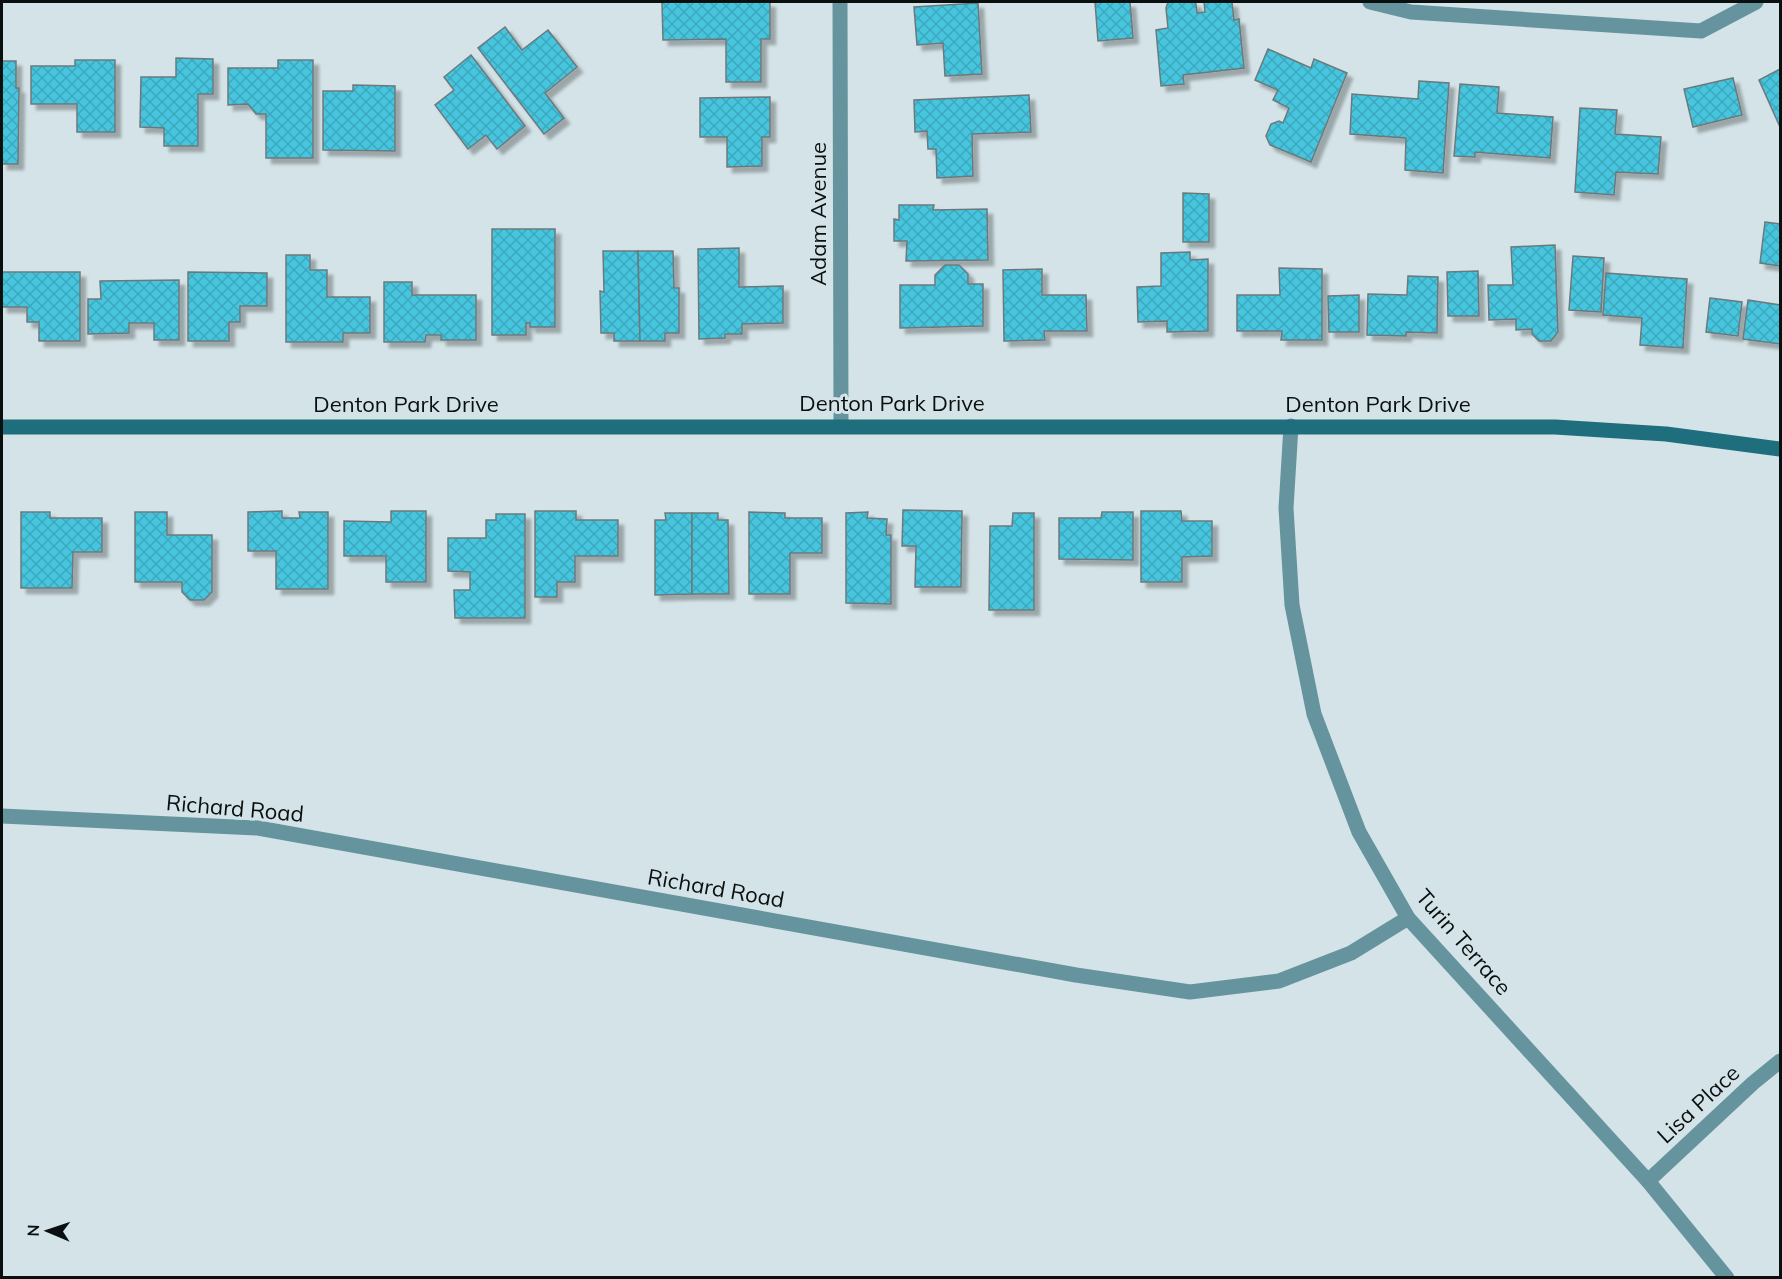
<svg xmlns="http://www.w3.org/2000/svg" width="1782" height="1279" viewBox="0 0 1782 1279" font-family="Mulish,sans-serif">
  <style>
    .building { fill: url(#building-cross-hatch); stroke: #6c797c; stroke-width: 1.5; filter: url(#shadow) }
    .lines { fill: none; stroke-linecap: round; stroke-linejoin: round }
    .street { stroke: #66949e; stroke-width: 15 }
    .secondary { stroke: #1e6e7d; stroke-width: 15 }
    .labels { text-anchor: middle; stroke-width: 6; stroke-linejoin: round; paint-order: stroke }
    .street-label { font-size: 22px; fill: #0a0f10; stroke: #d4e3e7 }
  </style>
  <defs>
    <pattern id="building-cross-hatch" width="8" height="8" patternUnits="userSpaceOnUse" patternTransform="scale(1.5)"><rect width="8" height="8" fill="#46c5de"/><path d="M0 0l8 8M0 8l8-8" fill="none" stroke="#3ca8bd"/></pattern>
    <filter id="shadow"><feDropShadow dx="5.5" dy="5.5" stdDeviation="1.5" flood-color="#0004"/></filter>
  </defs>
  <rect width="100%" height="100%" fill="#d4e3e7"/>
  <!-- building -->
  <g class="building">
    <polygon points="662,2 770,2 770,39 761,39 761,82 726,82 726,39 663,40"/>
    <polygon points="1095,2 1130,2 1133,38 1098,41"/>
    <polygon points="1168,2 1194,2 1196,4 1197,13 1205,12 1204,2 1232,2 1234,20 1239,19 1244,68 1183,75 1184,84 1161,86 1156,30 1168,28 1166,8"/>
    <polygon points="978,3 982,74 945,76 943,43 917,45 914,7"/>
    <polygon points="505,27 522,50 548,30 577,67 545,93 564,118 544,134 478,48"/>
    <polygon points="1268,49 1311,68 1314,59 1347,73 1311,162 1270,145 1266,136 1271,124 1279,121 1283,123 1289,108 1273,100 1278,90 1255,80"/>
    <polygon points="471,55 525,126 497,149 486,135 468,149 435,105 454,90 444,77"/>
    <polygon points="176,58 213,59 213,94 198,94 198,146 164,146 164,128 140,127 141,77 176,77"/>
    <polygon points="75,60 115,60 115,132 77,132 77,104 31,104 31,66 75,66"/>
    <polygon points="278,60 313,60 313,158 266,158 266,114 256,114 248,104 228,105 228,68 278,68"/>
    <polygon points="2,61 16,61 16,88 19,88 18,164 2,164"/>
    <polygon points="1780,69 1780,127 1759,80"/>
    <polygon points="1733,78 1742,115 1693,127 1684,89"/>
    <polygon points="1419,81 1449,83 1443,173 1405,170 1406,138 1350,134 1352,94 1418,99"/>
    <polygon points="1460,84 1499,87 1497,113 1553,117 1550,158 1475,152 1475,157 1454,156"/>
    <polygon points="353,85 395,86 395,151 323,150 323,91 353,91"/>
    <polygon points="1029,95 1031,132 972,134 973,176 937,178 936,149 928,149 927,131 915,132 914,100"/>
    <polygon points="770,97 770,137 762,137 762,166 727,167 727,137 700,137 700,98"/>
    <polygon points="1580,108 1617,110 1615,134 1661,137 1658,174 1616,172 1614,195 1575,192"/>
    <polygon points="1183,193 1209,194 1209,242 1183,242"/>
    <polygon points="899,205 934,205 933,210 987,209 988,260 906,261 907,241 894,241 894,219 899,220"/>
    <polygon points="1765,222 1780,224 1780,266 1760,263"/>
    <polygon points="492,229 555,229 555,327 530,327 530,323 526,323 526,335 492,335"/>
    <polygon points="1555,245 1558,332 1551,341 1539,341 1532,334 1532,329 1516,330 1516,319 1489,320 1488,285 1513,285 1511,247"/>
    <polygon points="739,248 739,287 783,286 783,323 742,324 742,334 725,334 725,338 699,339 698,249"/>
    <polygon points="603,251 638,251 640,341 614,341 614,333 601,333 600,291 604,292"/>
    <polygon points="638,251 673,251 674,288 679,288 679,333 665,333 665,341 640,341"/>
    <polygon points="1190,252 1190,260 1208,259 1208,331 1167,332 1167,321 1138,322 1137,287 1161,286 1161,253"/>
    <polygon points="286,255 310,255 310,270 327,270 327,297 370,297 370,333 343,333 343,342 286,342"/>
    <polygon points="1573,256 1604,258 1601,312 1569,310"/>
    <polygon points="945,265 959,265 968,274 968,284 983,284 983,326 900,328 900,285 935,285 935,275"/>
    <polygon points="1279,268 1322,269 1322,340 1281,340 1282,331 1237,331 1237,295 1280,295"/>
    <polygon points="1042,269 1042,295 1086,295 1087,331 1044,331 1045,340 1004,341 1003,270"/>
    <polygon points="1478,271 1479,316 1448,316 1447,272"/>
    <polygon points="2,272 80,272 80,341 39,341 39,322 27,322 27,307 2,307"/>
    <polygon points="188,272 267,273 267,306 240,306 240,322 229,322 229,341 188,341"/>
    <polygon points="1606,273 1687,279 1683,348 1640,345 1642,318 1603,315"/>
    <polygon points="1408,276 1438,277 1437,333 1406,332 1406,336 1367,335 1368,294 1407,295"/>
    <polygon points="179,280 179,340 154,340 154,323 129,323 129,333 88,334 88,299 101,299 100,281"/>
    <polygon points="384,282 412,282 412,295 476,295 476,340 441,340 441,335 426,335 425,342 384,342"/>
    <polygon points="1359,295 1359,332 1329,332 1328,296"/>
    <polygon points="1710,298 1742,302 1738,336 1706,332"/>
    <polygon points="1748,300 1780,305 1780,344 1743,339"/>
    <polygon points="903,510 962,511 961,587 915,587 916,546 902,546"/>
    <polygon points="282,511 282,518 300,518 299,512 328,512 328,589 276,589 276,551 248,551 248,512"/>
    <polygon points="391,511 426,511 426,582 386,582 386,556 344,556 344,521 391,522"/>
    <polygon points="535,511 576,511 576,520 618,520 618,556 575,556 575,582 557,582 557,597 535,597"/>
    <polygon points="1141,511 1181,511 1182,521 1212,521 1212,556 1182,557 1182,582 1141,582"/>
    <polygon points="21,512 50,512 50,518 102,518 102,552 73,552 72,588 21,588"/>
    <polygon points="135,512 167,512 167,535 212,535 212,592 204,600 190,600 182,592 182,582 135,582"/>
    <polygon points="749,512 785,513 785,518 822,518 822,553 790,553 790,594 749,594"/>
    <polygon points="868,512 867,518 887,519 886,535 891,535 891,604 846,603 846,513"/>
    <polygon points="1102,512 1133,512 1133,560 1059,559 1059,518 1101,518"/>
    <polygon points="665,513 692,513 692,594 655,595 655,520 666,520"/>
    <polygon points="692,513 718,513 718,520 728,520 729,594 692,594"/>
    <polygon points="1013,513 1034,513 1034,610 989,610 990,526 1012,526"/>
    <polygon points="496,514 525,514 525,618 455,618 454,590 470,590 470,572 448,571 448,538 486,538 486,520 496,520"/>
  </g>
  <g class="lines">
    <!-- street -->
    <g class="street">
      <polyline points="840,2 841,425"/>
      <polyline points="1370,2 1411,12 1701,31 1756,2"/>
      <polyline points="1291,426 1286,508 1292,605 1314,714 1359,832 1408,918 1648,1181 1727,1278"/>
      <polyline points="2,816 258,828 1076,975 1190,992 1279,981 1351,953 1408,918"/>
      <polyline points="1648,1181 1753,1083 1780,1061"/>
    </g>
    <!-- secondary -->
    <polyline class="secondary" points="2,427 1555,427 1666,434 1780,449"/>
  </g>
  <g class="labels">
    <!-- street labels -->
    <g class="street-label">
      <text transform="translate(818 214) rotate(-90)" y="8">Adam Avenue</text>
      <text x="892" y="411">Denton Park Drive</text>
      <text x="406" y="412">Denton Park Drive</text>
      <text x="1378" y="412">Denton Park Drive</text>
      <text transform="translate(235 808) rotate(5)" y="8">Richard Road</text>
      <text transform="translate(716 888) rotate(10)" y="8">Richard Road</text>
      <text transform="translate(1464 942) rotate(49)" y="8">Turin Terrace</text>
      <text transform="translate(1698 1104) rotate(-43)" y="8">Lisa Place</text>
    </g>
  </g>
  <!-- border -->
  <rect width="1782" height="1279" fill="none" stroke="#0a0f10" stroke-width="6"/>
  <!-- north arrow -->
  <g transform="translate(48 1231) rotate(272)" stroke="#d4e3e7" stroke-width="4.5" paint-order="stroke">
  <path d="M0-4.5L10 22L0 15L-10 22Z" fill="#0a0f10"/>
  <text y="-9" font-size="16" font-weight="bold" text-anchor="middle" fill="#0a0f10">N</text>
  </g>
</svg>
